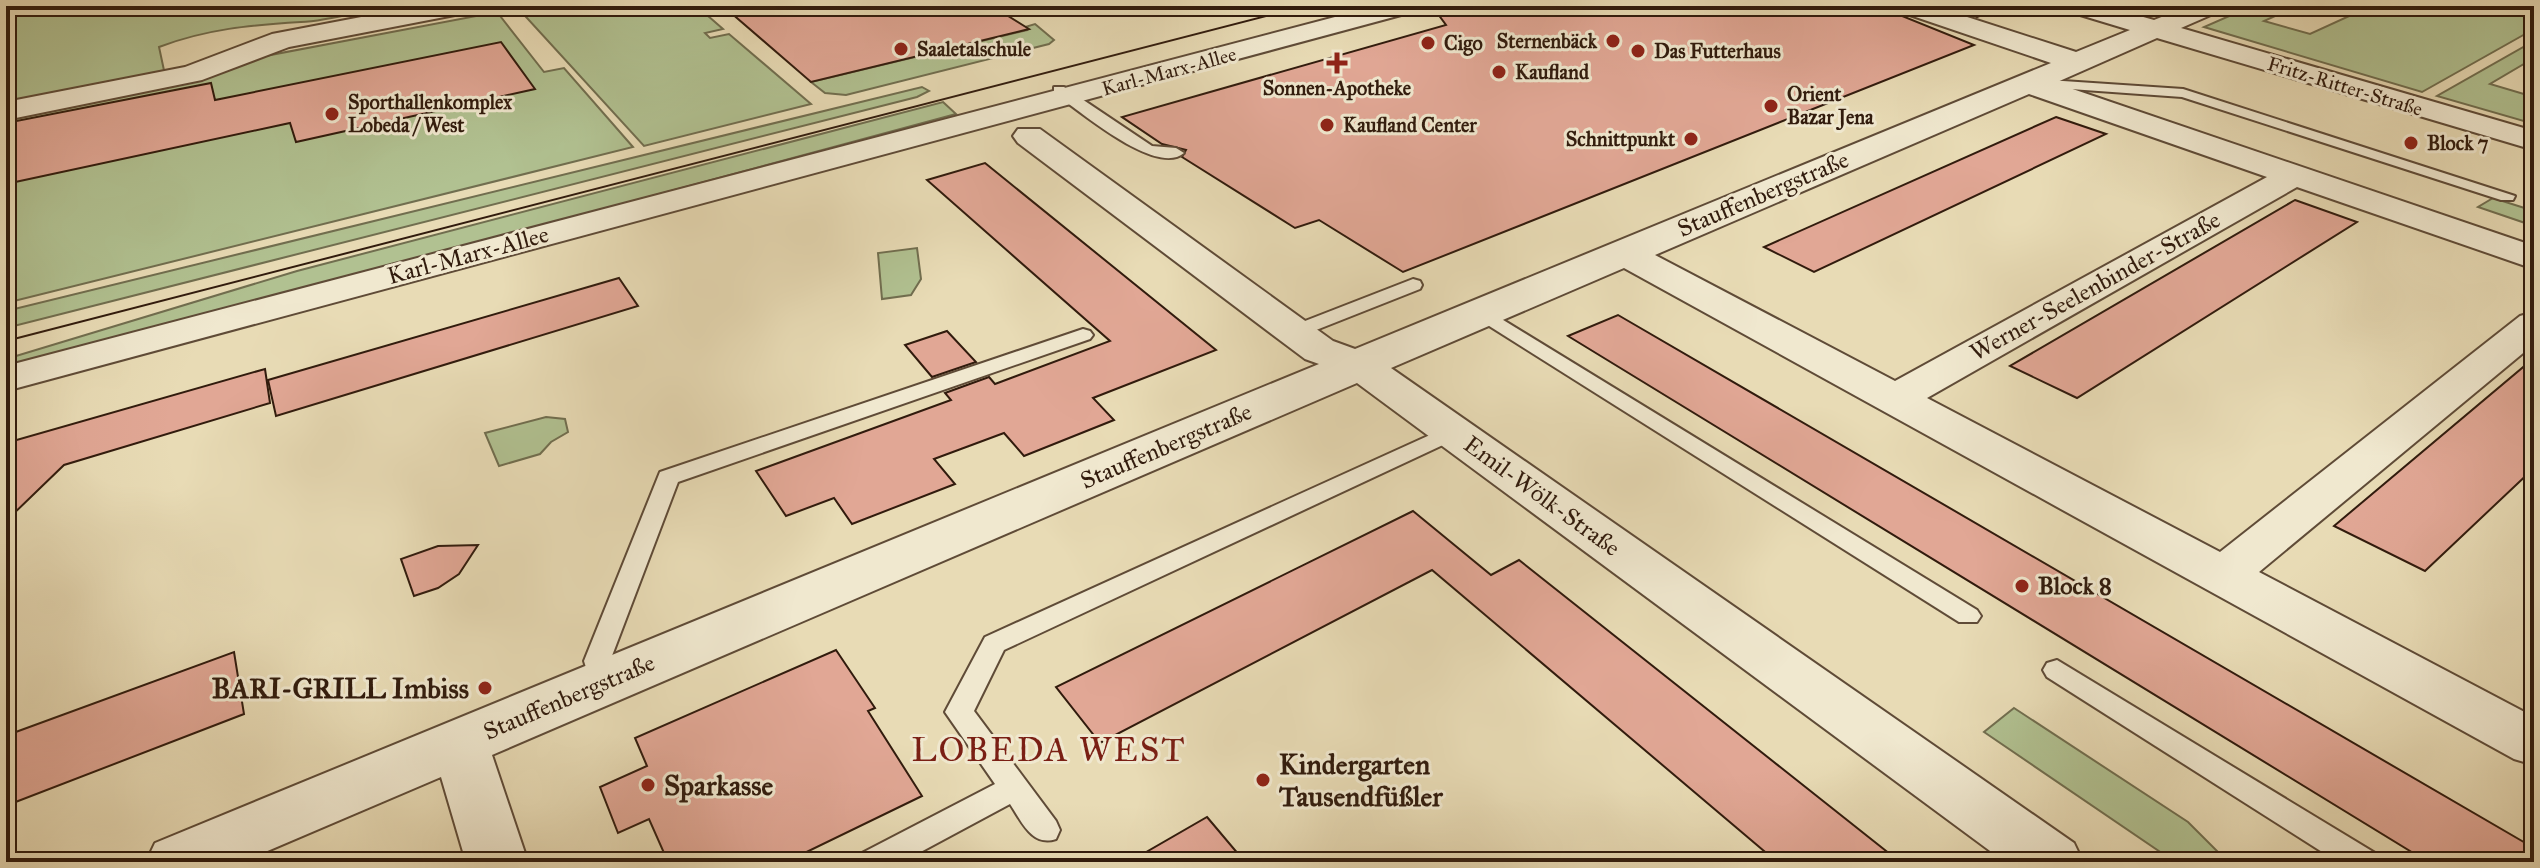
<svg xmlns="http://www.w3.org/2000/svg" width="2540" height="868" viewBox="0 0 2540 868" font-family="'IM FELL Great Primer',serif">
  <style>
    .green { fill: #b1c191; stroke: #716e4f; stroke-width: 2 }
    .building { fill: #e1a795; stroke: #311b0d; stroke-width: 2 }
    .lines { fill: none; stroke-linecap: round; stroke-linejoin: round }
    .service-casing { stroke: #5f4b37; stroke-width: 4 }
    .minor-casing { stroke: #5f4b37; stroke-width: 4 }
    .service { fill: #f0e8cf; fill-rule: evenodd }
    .minor { fill: #f0e8cf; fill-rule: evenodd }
    .tram { stroke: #311b0d; stroke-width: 2 }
    .poi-dot { fill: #8f2418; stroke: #f0e8cf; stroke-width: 3 }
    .labels { text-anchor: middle; stroke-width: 6; stroke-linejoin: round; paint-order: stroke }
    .far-poi-label { font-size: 20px; font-weight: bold; fill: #311b0d; stroke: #f0e8cf; text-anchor: start }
    .far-street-label { font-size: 20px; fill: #311b0d; stroke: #f0e8cf }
    .street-label { font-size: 24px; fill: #311b0d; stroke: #f0e8cf }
    .poi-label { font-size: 24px; font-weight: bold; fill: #311b0d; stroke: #f0e8cf; text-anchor: start }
    .near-poi-label { font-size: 28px; font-weight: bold; fill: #311b0d; stroke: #f0e8cf; text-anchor: start }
    .near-quarter-label { font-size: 34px; letter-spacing: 2px; fill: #7a1f14; stroke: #f0e8cf }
  </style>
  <rect width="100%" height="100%" fill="#e8dbb5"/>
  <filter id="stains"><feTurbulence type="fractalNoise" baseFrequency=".0025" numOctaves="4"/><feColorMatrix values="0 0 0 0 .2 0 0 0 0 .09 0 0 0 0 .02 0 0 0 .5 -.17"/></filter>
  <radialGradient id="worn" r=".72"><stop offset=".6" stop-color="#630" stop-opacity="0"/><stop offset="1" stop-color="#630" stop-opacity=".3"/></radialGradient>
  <!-- green -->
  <g class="green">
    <path d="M6 6H387C359 11 329 21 301 22 251 25 206 29 159 47L165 75 497 12 544 72 564 68 633 147 6 303Z"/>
    <polygon points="516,6 710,6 700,9 723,29 705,33 710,38 729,34 811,104 644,146"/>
    <polygon points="2252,6 2297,6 2264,21 2310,34 2371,6 2533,6 2534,29 2422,92 2204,27"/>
    <polygon points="1035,24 1054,40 1049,44 846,95 825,93 811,82 1027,30 1025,27"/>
    <polygon points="2534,41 2534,58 2490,84 2534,97 2534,124 2437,96"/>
    <polygon points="922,87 929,91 917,97 6,328 6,311"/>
    <polygon points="943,102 956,114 6,370 6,359 297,271"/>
    <polygon points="2493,198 2534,211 2534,226 2478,207"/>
    <polygon points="917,248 921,279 911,295 882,299 878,253"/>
    <polygon points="546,417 565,419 568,432 551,442 540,454 499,466 485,433"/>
    <polygon points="2014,708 2188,822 2228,862 2175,862 1984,732"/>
  </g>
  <!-- building -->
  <g class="building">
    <polygon points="723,6 992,6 1029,29 811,82"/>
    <polygon points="1465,6 1891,6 1897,14 1974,45 1403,272 1319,220 1295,228 1182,157 1186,150 1162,144 1122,117 1446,25 1438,14"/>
    <polygon points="1943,6 1996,6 1997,10 1977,17"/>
    <polygon points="501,42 535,89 296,142 290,123 6,184 6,123 211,83 215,100"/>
    <polygon points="2056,117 2106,134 1814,272 1764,247"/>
    <polygon points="985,163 1216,350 1093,398 1114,420 1024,456 1004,433 934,459 955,484 852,524 834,498 786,516 756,471 951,400 945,393 989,377 995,384 1110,341 927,180"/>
    <polygon points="2295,200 2357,222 2077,398 2010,366"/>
    <polygon points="619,278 638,306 276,416 268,380"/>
    <polygon points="1618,315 2534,848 2534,862 2428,862 1568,336"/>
    <polygon points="947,331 976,362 932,377 905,345"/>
    <polygon points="2534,358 2534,468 2425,571 2334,526"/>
    <polygon points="265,369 270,403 64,465 6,521 6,443"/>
    <polygon points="1413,511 1491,575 1519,560 1900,862 1777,862 1432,570 1100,743 1056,687"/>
    <polygon points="478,545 459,574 438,588 414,596 401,559 438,546"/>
    <polygon points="836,650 875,708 868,711 922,796 786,862 668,862 649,819 618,833 600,787 647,766 635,738"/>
    <polygon points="234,652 244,714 13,803 13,733"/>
    <polygon points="1207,817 1245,862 1129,862"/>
  </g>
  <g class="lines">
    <defs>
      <g id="service">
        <polygon points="2033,79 2183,89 2515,196 2513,200 2501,200 2182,97 2028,86 2026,83"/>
        <path d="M1054 87H1064L1152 146 1176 148 1184 153C1156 177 1079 110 1054 93Z"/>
        <polygon points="1413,279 1420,281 1422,285 1420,289 1301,336 1287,336 1284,332 1287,328"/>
        <polygon points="1482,307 1977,610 1981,616 1977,622 1959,622 1475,317 1472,313"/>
        <polygon points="1083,329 1090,331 1093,335 1090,339 678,482 610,661 617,683 613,690 603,693 593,690 584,661 660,472"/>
        <path d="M1452 425 1460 427 1463 432 1460 437 1004 650 974 711 1056 821 1060 830 1056 839C1032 847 1022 822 1010 804L902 862H857L862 853 995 784 945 712 985 637Z"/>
        <polygon points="2057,660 2375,853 2380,862 2338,862 2047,677 2043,670 2047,663"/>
      </g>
      <g id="minor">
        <polygon points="419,6 473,6 460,14 289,47 202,80 6,120 6,102 185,67 272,34"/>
        <polygon points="1377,6 1420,6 1416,11 6,391 6,366"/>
        <path d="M1894 6H1933L2076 52 2130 30 2067 11 2063 6H2104L2154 20 2189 6H2224L2220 11 2181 28 2534 131V150L2157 38 2055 83 2534 246V269L2297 187 1927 398 2220 552 2520 316 2534 312V344L2259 572 2534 717V765L2514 759 1624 268 1391 368 2074 843 2083 862H2005L1357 383 492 755 528 862H466L441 777 242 862H146L155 843 1319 364 1305 359 1018 143 1013 136 1018 129H1040L1333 341 1355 349 2051 63 1898 11ZM2029 94 2267 177 1895 381 1655 255Z"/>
      </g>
    </defs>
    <!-- service casing -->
    <use href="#service" class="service-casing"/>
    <!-- minor casing -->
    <use href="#minor" class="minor-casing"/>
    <!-- service -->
    <use href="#service" class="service"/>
    <!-- minor -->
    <use href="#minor" class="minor"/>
    <!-- tram -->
    <polyline class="tram" points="6,341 1305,6"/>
  </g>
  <!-- markers -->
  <g class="poi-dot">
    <circle cx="1613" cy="41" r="8"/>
    <circle cx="1428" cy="43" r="8"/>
    <circle cx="901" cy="49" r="8"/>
    <circle cx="1638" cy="51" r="8"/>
    <path d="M1333 51h8v8h8v8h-8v8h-8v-8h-8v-8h8z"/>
    <circle cx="1499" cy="72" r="8"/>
    <circle cx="1771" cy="106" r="8"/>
    <circle cx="332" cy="114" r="8"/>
    <circle cx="1327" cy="125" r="8"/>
    <circle cx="1691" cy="139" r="8"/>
    <circle cx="2411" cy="143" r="8"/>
    <circle cx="2022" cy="586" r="8"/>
    <circle cx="485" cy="688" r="8"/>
    <circle cx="1263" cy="780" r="8"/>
    <circle cx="648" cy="785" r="8"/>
  </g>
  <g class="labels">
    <!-- far-poi labels -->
    <g class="far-poi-label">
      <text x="1597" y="48" text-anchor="end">Sternenbäck</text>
      <text x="1444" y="50">Cigo</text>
      <text x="917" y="56">Saaletalschule</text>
      <text x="1654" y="58">Das Futterhaus</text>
      <text x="1515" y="79">Kaufland</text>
      <text x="1337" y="95" text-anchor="middle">Sonnen-Apotheke</text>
      <text x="1787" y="101">Orient<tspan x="1787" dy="23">Bazar Jena</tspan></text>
      <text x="348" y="109">Sporthallenkomplex<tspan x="348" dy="23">Lobeda / West</tspan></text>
      <text x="1343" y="132">Kaufland Center</text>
      <text x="1675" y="146" text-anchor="end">Schnittpunkt</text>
      <text x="2427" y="150">Block 7</text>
    </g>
    <!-- far-street labels -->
    <g class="far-street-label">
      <text transform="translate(1169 71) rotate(-15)" y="7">Karl-Marx-Allee</text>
      <text transform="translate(2345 86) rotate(17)" y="7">Fritz-Ritter-Straße</text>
    </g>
    <!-- street labels -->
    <g class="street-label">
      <text transform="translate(1763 194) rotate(-23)" y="8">Stauffenbergstraße</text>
      <text transform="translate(468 255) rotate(-15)" y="8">Karl-Marx-Allee</text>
      <text transform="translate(2095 286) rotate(-29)" y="8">Werner-Seelenbinder-Straße</text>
      <text transform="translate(1166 446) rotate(-23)" y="8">Stauffenbergstraße</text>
      <text transform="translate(1542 496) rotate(36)" y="8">Emil-Wölk-Straße</text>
      <text transform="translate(569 697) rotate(-23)" y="8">Stauffenbergstraße</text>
    </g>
    <!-- poi labels -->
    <g class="poi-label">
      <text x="2038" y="594">Block 8</text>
    </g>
    <!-- near-poi labels -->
    <g class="near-poi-label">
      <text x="469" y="698" text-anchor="end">BARI-GRILL Imbiss</text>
      <text x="1279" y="774">Kindergarten<tspan x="1279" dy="32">Tausendfüßler</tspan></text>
      <text x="664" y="795">Sparkasse</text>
    </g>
    <!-- near-quarter labels -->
    <g class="near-quarter-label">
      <text x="1049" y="761">LOBEDA WEST</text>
    </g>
  </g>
  <!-- margin -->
  <rect width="2540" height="868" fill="none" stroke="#e8dbb5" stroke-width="32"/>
  <rect x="8" y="8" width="2524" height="852" fill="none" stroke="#311b0d" stroke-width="4"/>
  <rect x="16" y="16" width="2508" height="836" fill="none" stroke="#311b0d" stroke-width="2"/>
  <rect width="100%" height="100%" filter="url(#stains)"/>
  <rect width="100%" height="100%" fill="url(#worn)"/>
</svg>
